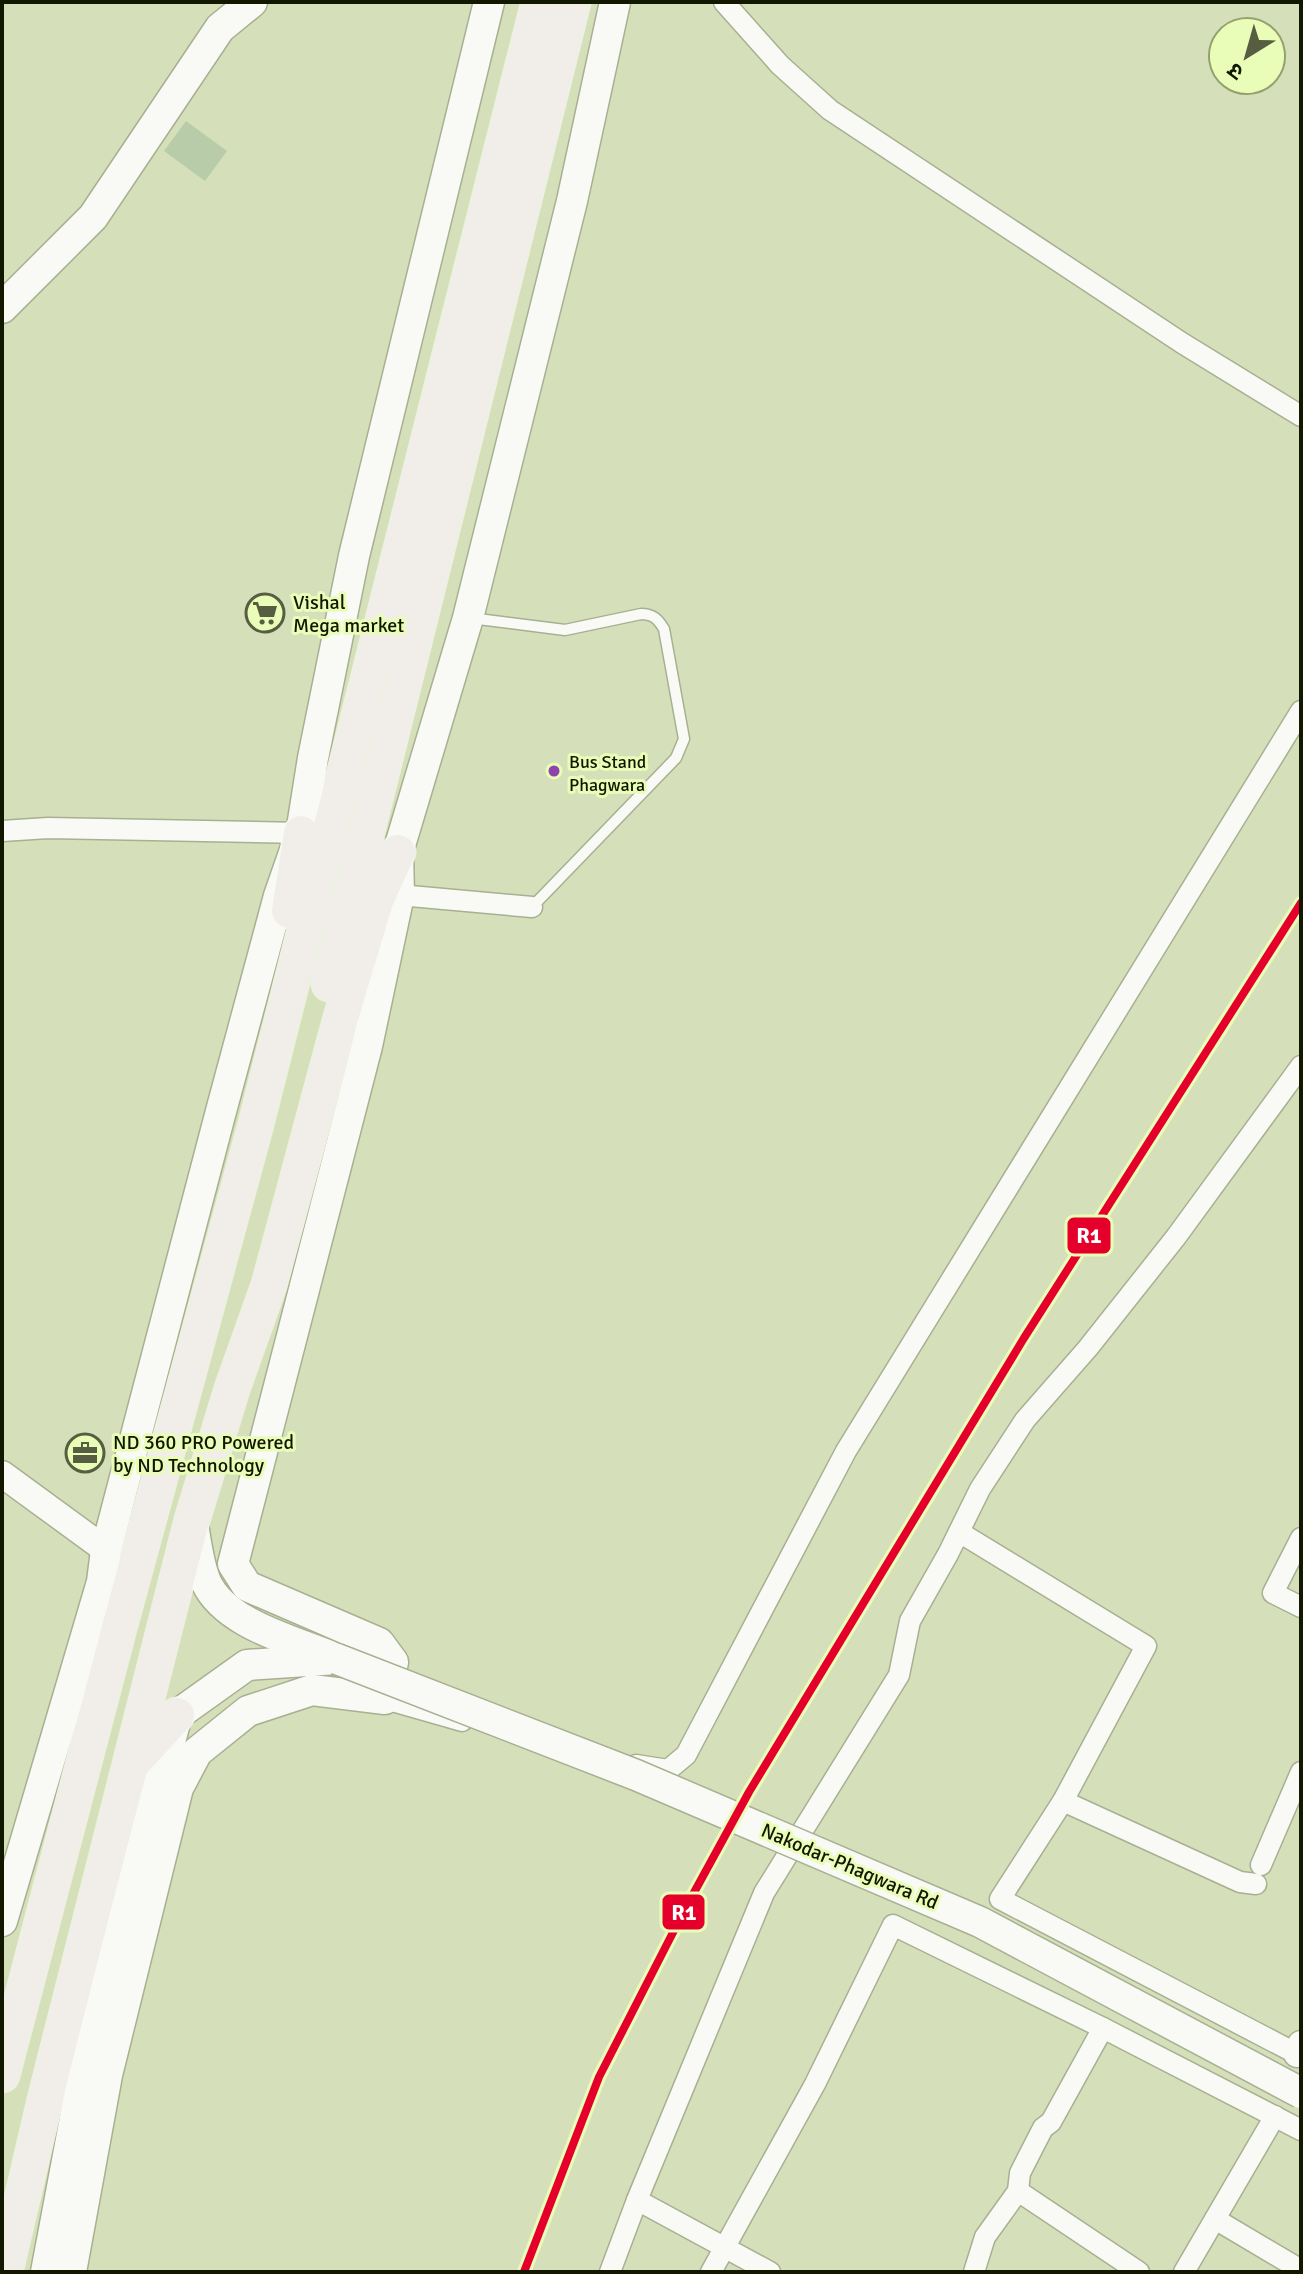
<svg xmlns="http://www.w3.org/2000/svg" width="1303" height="2274" viewBox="0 0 1303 2274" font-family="Signika,'Noto Sans Devanagari',sans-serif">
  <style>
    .building { fill: #b9ccaa }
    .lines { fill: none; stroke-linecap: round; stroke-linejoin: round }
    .service-casing { stroke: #a7b092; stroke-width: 13 }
    .minor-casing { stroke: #a7b092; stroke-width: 23 }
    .tertiary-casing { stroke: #a7b092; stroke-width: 29 }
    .secondary-casing { stroke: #a7b092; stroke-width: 33 }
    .trunk-casing { stroke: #ecf1e0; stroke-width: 37 }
    .service { stroke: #f9faf5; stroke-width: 10 }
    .minor { stroke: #f9faf5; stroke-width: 20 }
    .tertiary { stroke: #f9faf5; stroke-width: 26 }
    .secondary { stroke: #f9faf5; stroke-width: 30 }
    .trunk { stroke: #f1eeea; stroke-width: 34 }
    .secondary-bridge-casing { stroke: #a7b092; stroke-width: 33; stroke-linecap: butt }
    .secondary-bridge { stroke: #f9faf5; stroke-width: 30 }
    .rail-1-casing { stroke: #eafdb8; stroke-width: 14 }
    .rail-1 { stroke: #e4002b; stroke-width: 8 }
    .bus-dot { fill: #8e44ad; stroke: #eafdb8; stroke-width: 3 }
    .labels { text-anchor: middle; stroke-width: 6; stroke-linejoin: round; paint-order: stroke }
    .bus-label { font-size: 18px; fill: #121700; stroke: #eafdb8; text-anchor: start }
    .poi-label { font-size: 20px; fill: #121700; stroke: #eafdb8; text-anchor: start }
    .street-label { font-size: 20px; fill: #121700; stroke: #eafdb8 }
    .line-badge { stroke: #eafdb8; stroke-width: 3 }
    .badge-label { font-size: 22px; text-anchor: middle; font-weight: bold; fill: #fff }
  </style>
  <rect width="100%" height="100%" fill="#d5e0ba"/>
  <!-- building -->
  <polygon class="building" points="186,121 227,151 205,181 164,151"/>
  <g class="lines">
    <defs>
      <path id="service" d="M470 618 565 630 641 614C653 614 658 619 664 629L684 739 676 758 532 907"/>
      <g id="minor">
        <polyline points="724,2 780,65 830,110 1182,343 1301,416"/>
        <polyline points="2,831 48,828 301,833"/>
        <polyline points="399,895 532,907"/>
        <polyline points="959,1532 1146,1646 1063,1801"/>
        <polyline points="1301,1538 1273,1593 1301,1607"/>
        <polyline points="385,1699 462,1721"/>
        <polyline points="636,1765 668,1770 686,1755 846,1451 1301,711"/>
        <polyline points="1261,1865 1301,1772"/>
        <polyline points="1256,1884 1240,1882 1063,1801 1000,1899 1301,2056"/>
        <polyline points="1018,2191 1139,2272"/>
        <polyline points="1215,2219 1301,2270"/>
        <polyline points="610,2272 637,2200"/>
        <polyline points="711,2272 815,2084 893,1925 1103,2028 1301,2130"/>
        <polyline points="770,2272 637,2200 764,1893 899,1675 910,1621 948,1554 980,1489 1025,1420 1088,1348 1176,1237 1301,1066"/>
        <polyline points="974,2272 985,2237 1018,2191 1020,2173 1043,2128 1051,2122 1103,2028"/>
        <polyline points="1184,2272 1275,2116"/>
      </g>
      <g id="tertiary">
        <polyline points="2,1474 106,1550"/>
        <polyline points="1297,2054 1301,2044"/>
      </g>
      <g id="secondary">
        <polyline points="2,308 93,217 220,28 252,2"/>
        <path d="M192 1520C196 1539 198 1564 206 1582 225 1624 292 1640 332 1657"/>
        <polyline points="2,1921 102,1582 106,1550 220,1115 279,896 301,833 313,758 354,556 489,2"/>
        <polyline points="46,2272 83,2076 177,1715 247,1665 337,1659"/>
        <polyline points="71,2272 107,2075 178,1788 197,1752 248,1711 312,1690 385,1699 393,1662 379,1643 247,1586 233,1564 367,1046 399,895 398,852 468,618 572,201 615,2"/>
      </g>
      <g id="trunk">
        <polyline points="289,911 301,833"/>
        <polyline points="329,984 573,2"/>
        <polyline points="131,1765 177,1715"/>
        <polyline points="2,2075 119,1628 256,1124 539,2"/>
        <polyline points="5,2272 46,2096 192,1520 232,1389 269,1285 340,1021 376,901 398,852"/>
      </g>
    </defs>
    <!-- service casing -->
    <use href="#service" class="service-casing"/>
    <!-- minor casing -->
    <use href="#minor" class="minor-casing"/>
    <!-- tertiary casing -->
    <use href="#tertiary" class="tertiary-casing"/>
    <!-- secondary casing -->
    <use href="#secondary" class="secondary-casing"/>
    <!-- trunk casing -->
    <use href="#trunk" class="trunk-casing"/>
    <!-- service -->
    <use href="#service" class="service"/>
    <!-- minor -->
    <use href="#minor" class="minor"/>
    <!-- tertiary -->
    <use href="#tertiary" class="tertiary"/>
    <!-- secondary -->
    <use href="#secondary" class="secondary"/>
    <!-- trunk -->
    <use href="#trunk" class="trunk"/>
    <defs>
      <polyline id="secondary-bridge" points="337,1659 636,1775 980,1922 1301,2093"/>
    </defs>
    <!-- secondary-bridge casing -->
    <use href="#secondary-bridge" class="secondary-bridge-casing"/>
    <!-- secondary-bridge -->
    <use href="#secondary-bridge" class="secondary-bridge"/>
    <defs>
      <polyline id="rail-1" points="524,2272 599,2077 685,1909 749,1792 1024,1338 1301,903"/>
    </defs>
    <!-- rail-1 casing -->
    <use href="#rail-1" class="rail-1-casing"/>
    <!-- rail-1 -->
    <use href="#rail-1" class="rail-1"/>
  </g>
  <!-- icons -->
  <defs>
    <symbol id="supermarket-ring" viewBox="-11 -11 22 22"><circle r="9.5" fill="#eafdb8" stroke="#565d41" stroke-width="1.5"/><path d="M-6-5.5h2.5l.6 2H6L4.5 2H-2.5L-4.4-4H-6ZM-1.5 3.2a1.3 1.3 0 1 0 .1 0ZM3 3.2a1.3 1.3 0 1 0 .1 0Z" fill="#565d41"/></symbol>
    <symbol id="office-ring" viewBox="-11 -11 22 22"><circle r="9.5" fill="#eafdb8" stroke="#565d41" stroke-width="1.5"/><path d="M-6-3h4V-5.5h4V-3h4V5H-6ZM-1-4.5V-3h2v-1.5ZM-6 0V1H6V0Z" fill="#565d41"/></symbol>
  </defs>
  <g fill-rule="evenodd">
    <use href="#supermarket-ring" x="243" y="591" width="44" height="44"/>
    <use href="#office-ring" x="63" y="1431" width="44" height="44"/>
  </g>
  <!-- markers -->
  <circle class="bus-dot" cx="554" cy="771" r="7"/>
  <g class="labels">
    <!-- bus labels -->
    <g class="bus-label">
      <text x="569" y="768">Bus Stand<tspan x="569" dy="23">Phagwara</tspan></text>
    </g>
    <!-- poi labels -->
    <g class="poi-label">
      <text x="293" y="609">Vishal<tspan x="293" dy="23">Mega market</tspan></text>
      <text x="113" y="1449">ND 360 PRO Powered<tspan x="113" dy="23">by ND Technology</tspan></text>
    </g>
    <!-- street labels -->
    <g class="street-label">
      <text transform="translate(850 1866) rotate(23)" y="7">Nakodar-Phagwara Rd</text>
    </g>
  </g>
  <g class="line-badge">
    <rect x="1066" y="1216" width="46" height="39" rx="8" fill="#e4002b"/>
    <rect x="661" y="1893" width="45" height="38" rx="8" fill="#e4002b"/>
  </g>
  <g class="badge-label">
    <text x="1089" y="1243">R1</text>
    <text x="684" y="1920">R1</text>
  </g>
  <!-- border -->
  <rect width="1303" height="2274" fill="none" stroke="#121700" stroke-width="8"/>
  <!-- north arrow -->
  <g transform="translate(1247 56) rotate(217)"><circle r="38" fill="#eafdb8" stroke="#94a16e" stroke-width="2"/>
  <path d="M0-6L14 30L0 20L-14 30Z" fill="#565d41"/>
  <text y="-12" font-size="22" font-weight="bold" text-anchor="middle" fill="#121700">उ</text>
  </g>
</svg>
